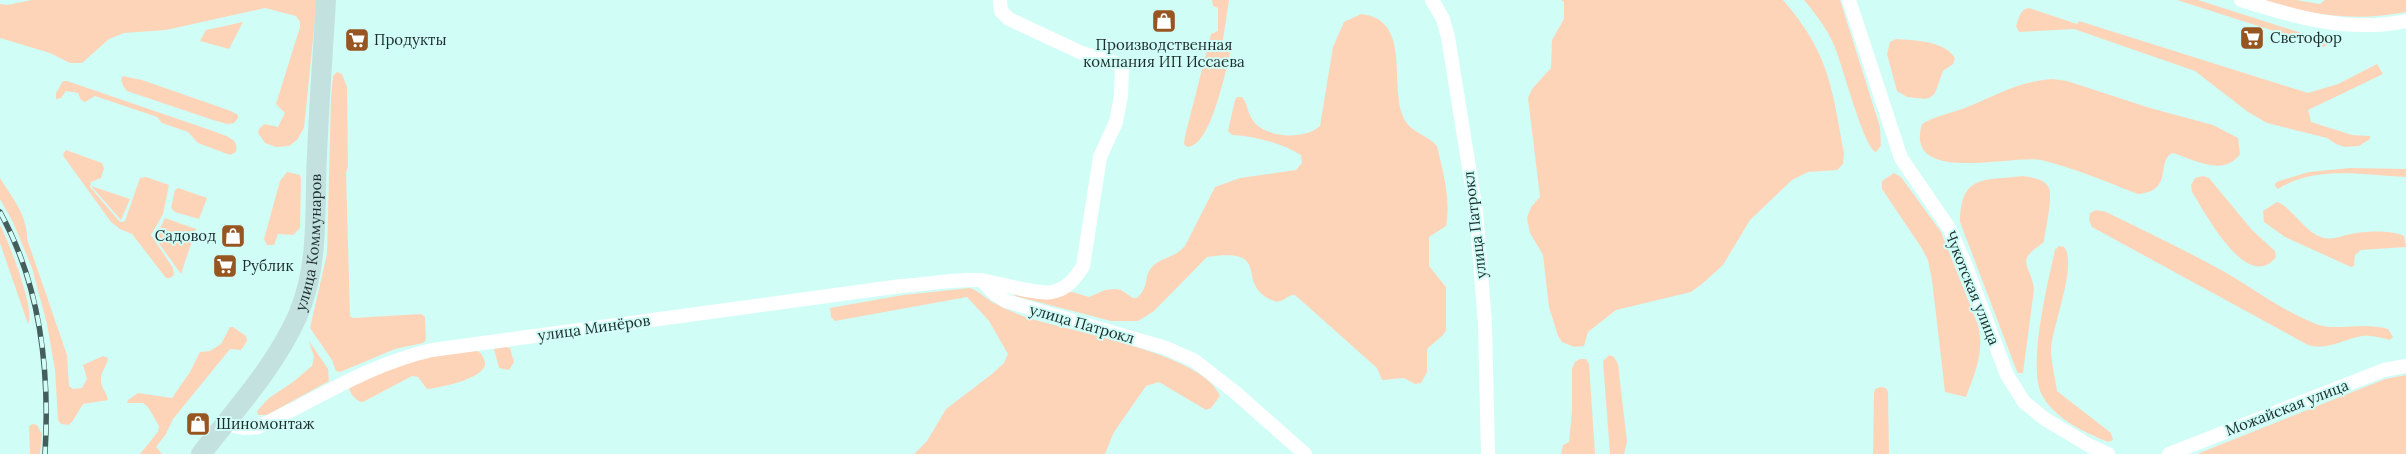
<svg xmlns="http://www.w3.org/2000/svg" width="2406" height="454" viewBox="0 0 2406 454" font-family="Lora,serif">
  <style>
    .green { fill: #fed4b9 }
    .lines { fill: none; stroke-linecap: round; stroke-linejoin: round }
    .minor { stroke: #fff; stroke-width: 14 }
    .secondary { stroke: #c3e1df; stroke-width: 20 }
    .rail-casing { stroke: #465e5b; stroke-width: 5.5 }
    .rail { stroke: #d1fdf7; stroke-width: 4; stroke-dasharray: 11; stroke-linecap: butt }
    .labels { text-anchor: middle; stroke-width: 4; stroke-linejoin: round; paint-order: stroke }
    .poi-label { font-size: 15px; fill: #1c2d2b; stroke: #d1fdf7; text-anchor: start }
    .street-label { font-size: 15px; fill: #1c2d2b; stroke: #d1fdf7 }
  </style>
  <rect width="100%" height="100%" fill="#d1fdf7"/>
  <!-- green -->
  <g class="green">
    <polygon points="32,0 317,0 304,128 297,140 289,146 276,147 265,143 258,133 259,129 264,124 278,127 285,113 276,104 300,27 300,22 296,16 265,8 166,30 124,33 109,39 82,63 70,63 50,53 0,38 0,4 7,5"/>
    <path d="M1212 0H1229L1222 46 1230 53 1229 60C1223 79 1210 147 1187 147L1184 144 1185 136 1211 34 1218 31V8L1213 6Z"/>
    <path d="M1561 0H1783C1829 53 1832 87 1844 153L1843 164 1837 170 1808 172 1792 180 1750 220 1723 265 1702 284 1691 292 1616 310 1588 332 1584 346 1574 347 1562 342 1558 336 1549 307 1543 255 1530 233 1527 218 1531 207 1540 197 1528 98 1532 89 1551 68 1552 40 1564 19V2Z"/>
    <path d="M1804 0H1840L1880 127 1881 146 1876 152C1864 149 1842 63 1834 45 1827 29 1816 14 1804 0Z"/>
    <polygon points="2177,0 2198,0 2311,36 2328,37 2330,42 2324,47"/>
    <path d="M2260 0H2296L2320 4 2325 0H2406V12C2357 22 2307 15 2260 0Z"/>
    <path d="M2029 8 2077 24 2079 21 2308 93 2338 84 2377 64 2383 74 2308 110 2311 122 2352 135 2370 136V139L2359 146 2345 147 2336 144 2327 138 2267 123 2248 112 2195 71 2074 29 2019 32 2016 26C2019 18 2020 9 2029 8Z"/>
    <path d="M1361 14C1415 20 1386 90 1406 122 1413 133 1429 136 1437 146 1443 172 1451 199 1446 226L1429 237V266L1446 287V330L1443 335 1427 349V372L1421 383 1415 384 1404 378 1382 380 1377 368 1295 295C1287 294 1283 304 1274 301 1232 285 1276 247 1207 257L1154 311 1138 321H1111L1015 296V293L1072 292 1089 297 1105 290 1115 289 1121 290 1133 298H1137C1150 286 1143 277 1152 267 1161 257 1175 258 1185 246L1215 187 1240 178 1296 170 1302 163 1301 155C1281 143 1255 136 1232 135L1228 131 1235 100 1237 97H1242C1248 104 1247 112 1252 119 1264 139 1305 140 1320 126L1333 47 1344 22Z"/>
    <polygon points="243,22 229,49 200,41 206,30"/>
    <path d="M1896 39C1914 40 1945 41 1955 58L1953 64 1943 71 1935 93 1931 97 1926 99 1907 97 1897 91 1887 54 1890 42Z"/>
    <polygon points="337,72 342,74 347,87 348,167 346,172 350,316 353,318 421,314 425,317 426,340 423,343 395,349 340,372 336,371 332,360 310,328 327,254 331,97 333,76"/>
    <polygon points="123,76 142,80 231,111 238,115 238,118 234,123 227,124 213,120 127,91 123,86 121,79"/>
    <path d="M2052 79 2067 81 2150 108 2213 125 2238 138 2240 154C2224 177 2195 160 2173 153 2155 160 2175 191 2138 194 2107 182 2074 168 2041 160 2013 154 1903 186 1922 124 1935 116 1951 113 1965 108 1998 95 2016 82 2052 79Z"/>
    <path d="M63 81H67L216 132C227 137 239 138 236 152L230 155 198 143 188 132 162 123 157 117 95 96 85 102 81 100 78 93 66 91 61 98 56 99V93Z"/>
    <polygon points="66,150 102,163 104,168 101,178 91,182 90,187 120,222 125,221 140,178 146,177 169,185 163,214 151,235 173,268 174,275 170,278 166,278 132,234 120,229 111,222 64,157 63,154"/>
    <path d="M2350 168 2406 169V177C2364 175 2315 165 2278 189L2275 186V183L2279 181 2309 172Z"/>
    <polygon points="287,172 300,175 301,179 300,228 293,235 278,234 274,245 267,245 264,239 280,181"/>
    <path d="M1894 173 1901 177 1941 232 1978 325C1985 351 1975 372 1966 397L1945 392 1932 280 1928 260 1921 247 1882 189V181Z"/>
    <path d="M2022 176C2030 177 2042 178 2048 186 2054 195 2045 230 2044 242 2014 263 2030 262 2034 289L2023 373H2018L2016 369 1960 222C1961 174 1983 181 2022 176Z"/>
    <path d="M2203 176 2209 178 2252 230 2275 251 2276 257C2247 294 2205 212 2192 192L2191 185 2195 178Z"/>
    <path d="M0 178C11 196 28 216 27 239L67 355 69 386 73 389 82 388 87 379 83 365 103 356 108 358C107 367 100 372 101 381 101 388 107 393 108 400L83 404 72 422 68 425 61 424 58 420 55 370 47 324 32 268 13 222 0 199Z"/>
    <polygon points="91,186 130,199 121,220"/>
    <polygon points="178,188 207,198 199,219 175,212 171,208 175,190"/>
    <path d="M2277 202C2287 203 2305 232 2321 237 2332 241 2341 236 2351 234 2365 231 2391 230 2404 236L2406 247 2361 250 2355 255 2354 266 2351 267 2285 237 2264 222 2263 211Z"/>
    <path d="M2096 210 2106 212C2145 231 2185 250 2223 271 2254 289 2283 311 2316 324 2337 332 2362 321 2388 329L2393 337 2390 340C2382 338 2371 335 2362 336 2343 339 2328 351 2308 345L2092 227 2089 220 2090 213Z"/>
    <polygon points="165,218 196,229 181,274 155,238"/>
    <path d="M0 225C8 240 36 311 28 324L0 243Z"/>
    <path d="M2059 246 2064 247C2078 263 2052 328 2051 349 2051 362 2055 377 2057 391L2111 433 2113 440 2108 442C2084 432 2057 420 2043 397 2026 370 2048 282 2055 250Z"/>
    <path d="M970 288C979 291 984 297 992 302 1001 307 1010 311 1020 315 1063 331 1203 352 1220 396L1211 408 1206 410 1159 382 1146 386 1114 432 1105 454H914L927 441 946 409 992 374 1004 363 1008 354 989 321 967 297 835 321 831 317 830 308 903 295Z"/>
    <polygon points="230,327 233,327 246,336 247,341 241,350 230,349 173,419 166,434 156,447 162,454 140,454 158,432 159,426 148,407 143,403 127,403 128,400 138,393 172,398 190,372 200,352 210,351 221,344"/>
    <polygon points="309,341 328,369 329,381 267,415 258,415 257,411 269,398 293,382 312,366 314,357"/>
    <polygon points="506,347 510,348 514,362 509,370 499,368 494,349"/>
    <path d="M475 350C481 352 483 356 485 362 488 378 440 388 427 389L418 377 412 376 363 402C357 402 350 394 349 388L401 363 433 355Z"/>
    <polygon points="1609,355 1614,357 1618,364 1627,442 1624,454 1610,454 1603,361"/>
    <polygon points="1580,359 1586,359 1589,364 1595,454 1561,454 1563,445 1569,442 1572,411 1572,368 1575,362"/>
    <polygon points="2406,375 2406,454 2197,454 2385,379"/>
    <polygon points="1880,387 1886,388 1888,392 1889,454 1873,454 1874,393 1875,389"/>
    <polygon points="33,424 37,425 42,434 40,454 30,454 29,426"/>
  </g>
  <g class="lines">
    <!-- minor -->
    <g class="minor">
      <polyline points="1432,0 1443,19 1448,37 1476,211 1485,324 1488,454"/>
      <polyline points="1849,0 1901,158 1949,228 1964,261 2007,375 2024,402 2045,419 2090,446 2108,454"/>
      <path d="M2241 0C2295 17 2349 33 2406 21"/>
      <polyline points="981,280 995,294 1006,301 1166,348 1195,361 1236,393 1305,454"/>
      <path d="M224 424 244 428 258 427C318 399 366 365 432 350L901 286C927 284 954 279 979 280 996 282 1038 295 1052 292 1067 289 1075 279 1083 266L1100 157 1116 122 1121 96 1122 65 1082 53 1009 19 1001 11 1000 0"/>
      <polyline points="2169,454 2384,370 2406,366"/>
    </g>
    <!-- secondary -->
    <path class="secondary" id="s1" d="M201 454C235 410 275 367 298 315 320 263 314 210 317 155 319 103 323 52 326 0"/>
    <defs>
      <path id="rail" d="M0 212C41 286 50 371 45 454"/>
    </defs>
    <!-- rail casing -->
    <use href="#rail" class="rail-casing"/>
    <!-- rail -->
    <use href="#rail" class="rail"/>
  </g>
  <!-- icons -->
  <defs>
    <symbol id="shop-square" viewBox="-11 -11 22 22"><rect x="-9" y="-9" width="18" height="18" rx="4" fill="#975522" stroke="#d1fdf7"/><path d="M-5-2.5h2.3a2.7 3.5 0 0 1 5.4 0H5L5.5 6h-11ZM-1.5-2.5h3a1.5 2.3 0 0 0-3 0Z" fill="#fff"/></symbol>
    <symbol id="supermarket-square" viewBox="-11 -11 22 22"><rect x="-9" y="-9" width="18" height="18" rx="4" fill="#975522" stroke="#d1fdf7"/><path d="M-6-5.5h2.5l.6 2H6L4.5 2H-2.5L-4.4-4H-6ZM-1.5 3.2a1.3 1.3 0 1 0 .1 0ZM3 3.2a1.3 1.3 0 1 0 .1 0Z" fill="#fff"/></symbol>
  </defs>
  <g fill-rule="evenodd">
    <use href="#shop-square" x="1150" y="7" width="28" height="28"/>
    <use href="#supermarket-square" x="2238" y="24" width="28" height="28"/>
    <use href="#supermarket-square" x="343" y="26" width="28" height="28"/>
    <use href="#shop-square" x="219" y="222" width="28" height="28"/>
    <use href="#supermarket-square" x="211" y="252" width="28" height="28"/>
    <use href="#shop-square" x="184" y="410" width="28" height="28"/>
  </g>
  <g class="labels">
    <!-- poi labels -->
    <g class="poi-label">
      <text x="2270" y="43">Светофор</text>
      <text x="374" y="45">Продукты</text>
      <text x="1164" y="50" text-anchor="middle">Производственная<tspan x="1164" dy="17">компания ИП Иссаева</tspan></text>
      <text x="216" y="241" text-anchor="end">Садовод</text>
      <text x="242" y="271">Рублик</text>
      <text x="216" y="429">Шиномонтаж</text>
    </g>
    <!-- street labels -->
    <g class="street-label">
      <text transform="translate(1475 225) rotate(-97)" y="5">улица Патрокл</text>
      <text dy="5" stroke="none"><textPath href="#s1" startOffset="244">улица Коммунаров</textPath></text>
      <text transform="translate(1972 288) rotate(68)" y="5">Чукотская улица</text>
      <text transform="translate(1082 324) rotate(16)" y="5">улица Патрокл</text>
      <text transform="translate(594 328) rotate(-8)" y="5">улица Минёров</text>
      <text transform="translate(2287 408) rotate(-21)" y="5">Можайская улица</text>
    </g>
  </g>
</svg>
